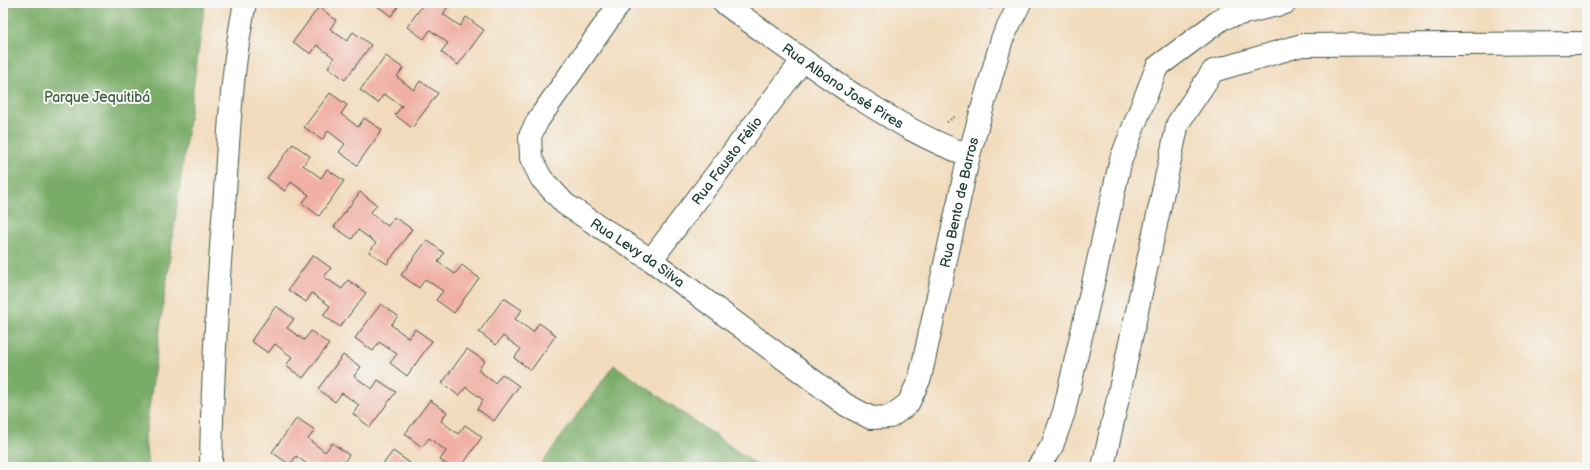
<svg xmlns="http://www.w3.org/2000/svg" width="1590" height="470" viewBox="0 0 1590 470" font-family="'Balsamiq Sans',sans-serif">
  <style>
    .forest { fill: #79ac68; stroke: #4c744e }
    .building { fill: #f0b0a5 }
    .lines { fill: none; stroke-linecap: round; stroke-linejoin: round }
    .minor-casing { stroke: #3f5548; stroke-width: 24 }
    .path { stroke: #3f5548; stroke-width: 2.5; stroke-dasharray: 1 3; stroke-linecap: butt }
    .minor { stroke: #fff; stroke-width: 22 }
    .labels { text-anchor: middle; stroke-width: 4; stroke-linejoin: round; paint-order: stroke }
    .street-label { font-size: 14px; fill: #1f3d34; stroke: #f6f6f2 }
    .park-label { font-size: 14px; fill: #3d6045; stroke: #f6f6f2 }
  </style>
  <rect width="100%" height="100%" fill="#f6f6f2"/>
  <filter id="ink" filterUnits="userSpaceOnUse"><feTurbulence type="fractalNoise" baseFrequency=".025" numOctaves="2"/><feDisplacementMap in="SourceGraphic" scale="8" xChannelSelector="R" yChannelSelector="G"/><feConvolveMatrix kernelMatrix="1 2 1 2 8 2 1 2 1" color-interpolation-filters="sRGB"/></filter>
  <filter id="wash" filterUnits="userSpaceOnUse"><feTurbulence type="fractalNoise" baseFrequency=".012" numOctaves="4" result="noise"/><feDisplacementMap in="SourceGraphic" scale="16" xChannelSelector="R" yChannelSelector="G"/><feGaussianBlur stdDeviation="0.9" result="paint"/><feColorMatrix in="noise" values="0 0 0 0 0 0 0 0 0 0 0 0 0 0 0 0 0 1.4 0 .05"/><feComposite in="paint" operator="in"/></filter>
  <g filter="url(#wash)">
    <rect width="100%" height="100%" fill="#f2dbbc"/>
    <!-- forest -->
    <g class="forest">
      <polygon points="3,3 205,3 145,438 148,467 3,467"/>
      <polygon points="614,365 740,453 760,467 539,467"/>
    </g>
    <g id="blocks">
      <!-- building -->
      <g class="building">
        <polygon points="373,3 401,3 391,16"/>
        <polygon points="424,3 446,3 449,5 443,14 460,26 466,17 484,30 458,65 441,52 448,43 430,30 424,39 407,27"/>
        <polygon points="319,7 336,20 330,29 347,41 353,32 371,45 345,80 328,67 334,58 317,45 311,54 293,42"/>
        <polygon points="386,56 403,68 397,77 414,90 420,81 438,93 412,128 395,115 402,106 384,94 378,103 360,90"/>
        <polygon points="330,93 347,105 341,114 358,127 364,118 382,130 357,165 339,152 345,144 328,131 322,140 304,127"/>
        <polygon points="293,144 310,156 303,165 321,178 327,169 344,181 319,216 302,203 309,195 291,182 285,191 267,178"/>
        <polygon points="360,192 377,205 370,213 388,226 394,217 412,229 387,264 369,252 376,243 358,230 352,239 334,227"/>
        <polygon points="427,240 444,253 438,262 455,274 462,265 479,278 454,313 436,300 443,291 425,279 419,288 401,275"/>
        <polygon points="313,255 331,268 324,277 342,289 348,280 366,293 340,327 323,315 330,306 312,293 306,302 288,290"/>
        <polygon points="504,298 522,310 515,319 533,332 539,323 556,335 531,370 514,358 521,349 503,336 496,345 479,332"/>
        <polygon points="381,304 398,316 391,325 409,338 415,329 432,341 407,376 390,363 397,354 379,342 373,351 355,338"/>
        <polygon points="276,306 294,319 287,328 304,340 311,331 329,344 303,378 286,366 292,357 275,344 268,353 251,341"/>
        <polygon points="467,349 485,361 478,370 495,383 502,374 519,386 494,421 477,409 483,400 466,387 459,396 442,383"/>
        <polygon points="343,355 361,367 354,376 372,389 378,380 396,392 370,427 353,414 359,405 342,393 335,402 318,389"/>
        <polygon points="430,400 447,412 441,421 458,434 465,425 482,437 461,467 450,467 440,460 446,451 429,438 422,447 405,434"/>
        <polygon points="297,418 315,430 308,439 325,452 332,443 349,455 341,467 311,467 296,456 290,465 272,452"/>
        <polygon points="393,451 410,463 408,467 381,467"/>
      </g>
    </g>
  </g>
  <g filter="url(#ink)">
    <use href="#blocks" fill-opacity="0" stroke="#3f5548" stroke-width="1"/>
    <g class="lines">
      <defs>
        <g id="minor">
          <path id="s1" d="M620 3 538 120 530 136 531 158 541 178 565 204 651 260 846 405 871 418 890 417 908 404 920 378 969 155 1002 39 1020 3"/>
          <path id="s2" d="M724 3C766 34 808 64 851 93 889 117 926 141 969 155"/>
          <path id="s3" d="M651 260 803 60"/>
          <path d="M211 467C212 375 218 284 225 192 229 129 232 65 245 3"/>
          <polyline points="1038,467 1052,446 1064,412 1121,159 1157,67 1223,18 1285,3"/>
          <polyline points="1103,467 1178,123 1213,71 1302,45 1587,43"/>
        </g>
      </defs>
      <!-- minor casing -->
      <use href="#minor" class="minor-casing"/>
      <!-- path -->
      <g class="path">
        <polyline points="990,9 992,3"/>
        <polyline points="947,122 956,116"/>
      </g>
      <!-- minor -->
      <use href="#minor" class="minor"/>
    </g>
  </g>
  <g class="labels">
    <!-- street labels -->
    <g class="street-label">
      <text dy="5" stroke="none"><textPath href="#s2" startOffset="145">Rua Albano José Pires</textPath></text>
      <text dy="5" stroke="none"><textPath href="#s3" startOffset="125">Rua Fausto Félio</textPath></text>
      <text dy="5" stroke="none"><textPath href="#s1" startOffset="864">Rua Bento de Barros</textPath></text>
      <text dy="5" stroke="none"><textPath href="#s1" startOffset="328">Rua Levy da Silva</textPath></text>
    </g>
    <!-- park labels -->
    <g class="park-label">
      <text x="97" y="102">Parque Jequitibá</text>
    </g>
  </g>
  <!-- margin -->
  <rect width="1590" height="470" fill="none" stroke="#f6f6f2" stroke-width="16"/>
</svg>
